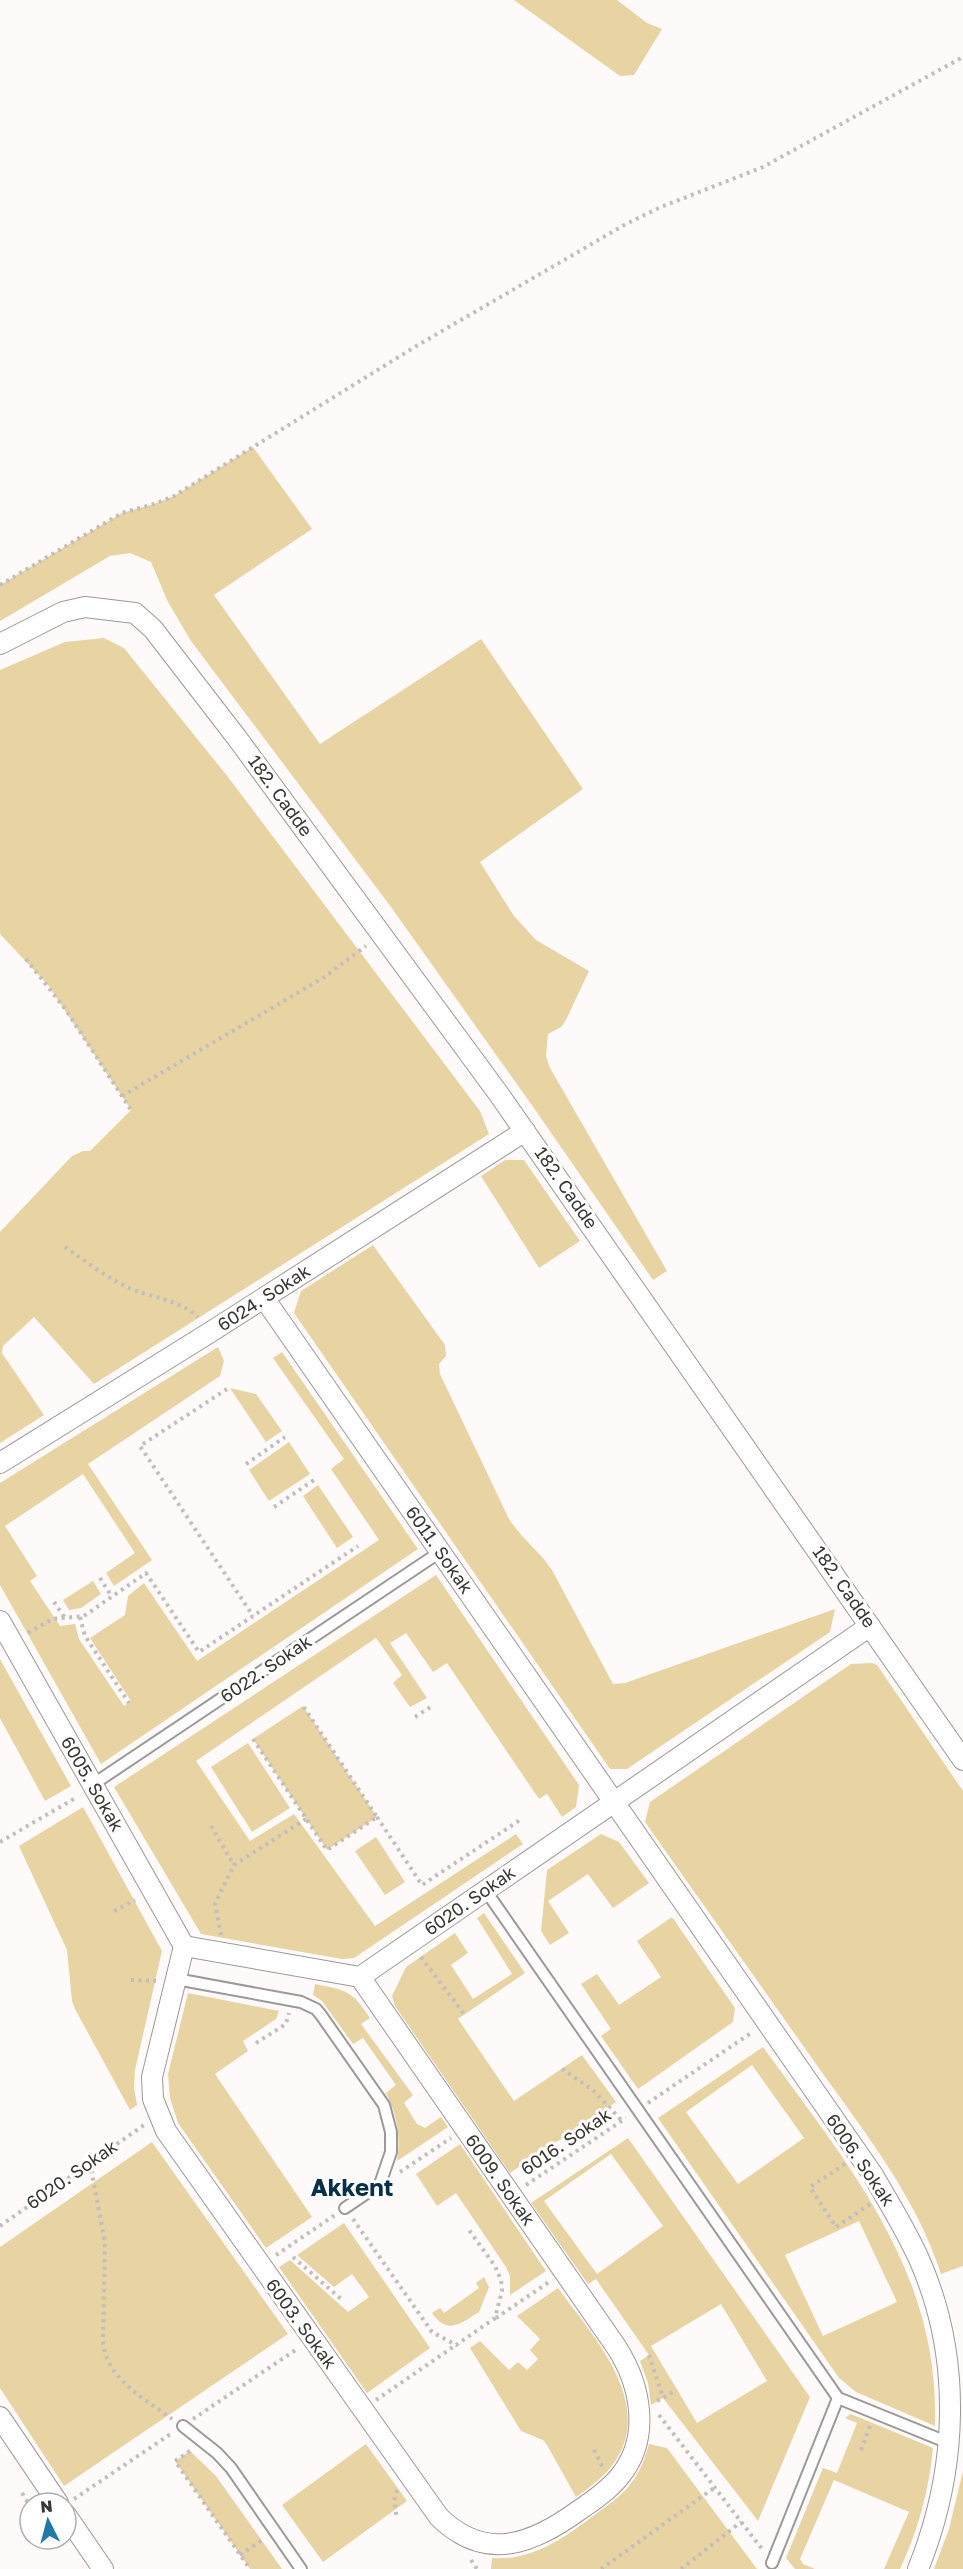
<svg xmlns="http://www.w3.org/2000/svg" width="963" height="2569" viewBox="0 0 963 2569" font-family="'Golos Text',sans-serif">
  <style>
    .green { fill: #e8d3a3; fill-rule: evenodd }
    .lines { fill: none; stroke-linecap: round; stroke-linejoin: round }
    .lane-casing { stroke: #9d9998; stroke-width: 14 }
    .street-casing { stroke: #9d9998; stroke-width: 22 }
    .path { stroke: #c1bebd; stroke-width: 4; stroke-dasharray: 3 4.5; stroke-linecap: butt }
    .lane { stroke: #fff; stroke-width: 10 }
    .street { stroke: #fff; stroke-width: 20 }
    .labels { text-anchor: middle; stroke-width: 6; stroke-linejoin: round; paint-order: stroke }
    .street-label { font-size: 18px; fill: #383736; stroke: #fff }
    .district-label { font-size: 24px; font-weight: bold; fill: #053046; stroke: #fff }
  </style>
  <rect width="100%" height="100%" fill="#fefaf9"/>
  <!-- green -->
  <g class="green">
    <polygon points="514,0 617,0 647,23 662,29 634,75 620,76"/>
    <polygon points="253,447 312,529 214,595 320,744 481,639 583,789 480,862 514,916 536,940 589,971 566,1020 561,1027 548,1034 546,1056 550,1068 667,1271 653,1280 536,1111 391,907 191,641 168,602 151,562 130,553 110,556 0,621 0,585 122,513 154,504 174,496"/>
    <polygon points="104,638 124,648 228,777 480,1111 489,1134 94,1384 34,1317 3,1346 2,1353 44,1415 0,1443 0,1232 72,1156 83,1151 90,1151 131,1110 48,985 0,934 0,670 65,642"/>
    <polygon points="505,1160 524,1160 580,1241 539,1268 481,1176"/>
    <path d="M373 1245 445 1345 446 1356 439 1364 440 1374 508 1517C520 1538 539 1550 552 1570L613 1684 625 1683 835 1609 830 1632 627 1769H610L294 1313 301 1291Z"/>
    <polygon points="218,1347 224,1361 220,1376 88,1464 152,1560 114,1586 106,1573 135,1553 83,1474 5,1526 37,1576 30,1581 60,1626 75,1624 79,1639 124,1706 131,1701 90,1638 125,1615 128,1596 144,1583 197,1661 379,1540 331,1469 344,1459 273,1358 282,1352 418,1549 101,1764 0,1585 0,1483"/>
    <polygon points="230,1388 256,1394 282,1431 266,1442"/>
    <polygon points="289,1442 310,1474 269,1501 249,1470"/>
    <polygon points="318,1485 353,1537 337,1548 303,1496"/>
    <polygon points="436,1575 579,1785 576,1807 562,1817 547,1794 539,1799 447,1663 433,1672 406,1633 390,1643 427,1698 410,1707 393,1683 402,1675 376,1638 196,1761 250,1841 294,1814 375,1926 516,1834 523,1844 354,1958 342,1959 201,1934 114,1787"/>
    <polygon points="93,1581 101,1594 81,1608 69,1610 63,1600"/>
    <polygon points="0,1659 71,1786 45,1801 0,1718"/>
    <path d="M872 1663 877 1665 963 1791V2266L941 2274C916 2196 863 2130 816 2064 759 1983 702 1903 645 1822L650 1802 851 1664Z"/>
    <polygon points="303,1706 377,1817 327,1850 253,1739"/>
    <polygon points="248,1743 290,1808 252,1832 211,1767"/>
    <polygon points="83,1807 162,1951 135,2070 134,2088 137,2105 130,2110 75,2009 72,2001 67,1950 19,1846"/>
    <polygon points="601,1834 619,1842 649,1883 613,1908 588,1874 548,1901 569,1933 550,1945 541,1931 547,1870"/>
    <polygon points="376,1837 405,1882 385,1895 355,1851"/>
    <polygon points="484,1913 525,1973 458,2019 514,2101 582,2055 616,2102 510,2173 395,2006 392,1996 406,1967 455,1933 468,1953 451,1965 473,1999 512,1974 477,1918"/>
    <polygon points="672,1917 735,2008 733,2022 638,2089 601,2036 611,2029 581,1984 597,1974 619,2005 661,1977 637,1941"/>
    <path d="M315 1984C348 1991 351 1990 370 2018L361 2024 413 2095 404 2103 417 2124 425 2128 441 2117 448 2127 397 2161C401 2137 397 2114 386 2093L396 2085 363 2038 353 2044 322 2001 313 1995Z"/>
    <polygon points="188,1993 279,2011 276,2019 243,2041 248,2051 215,2074 312,2217 266,2248 178,2123 170,2098 168,2074"/>
    <path d="M763 2047C848 2165 940 2271 935 2426L856 2392 839 2378 658 2118ZM752 2065 804 2138 738 2184 686 2112ZM859 2221 897 2302 823 2336 785 2255Z"/>
    <path d="M628 2138 810 2397 758 2521 663 2398 651 2405 648 2383 640 2361 649 2355 596 2279 588 2284 531 2203ZM611 2154 663 2226 597 2274 544 2201ZM721 2304 767 2381 697 2423 651 2346Z"/>
    <polygon points="152,2142 288,2334 64,2486 0,2388 0,2247"/>
    <polygon points="460,2144 546,2271 510,2295 510,2276 506,2267 456,2193 437,2206 416,2174"/>
    <polygon points="344,2223 430,2348 367,2393 279,2267 290,2260 348,2312 369,2297 352,2274 334,2287 297,2255"/>
    <path d="M484 2277 489 2287 479 2312C460 2324 447 2335 432 2313L440 2308 444 2313 479 2288 476 2283Z"/>
    <path d="M558 2288C591 2334 654 2400 616 2460 606 2476 590 2487 576 2497L547 2445 543 2440 521 2431 470 2348 480 2341 509 2370 518 2362 527 2370 538 2359 530 2350 540 2339 517 2316Z"/>
    <path d="M851 2414 933 2448C929 2491 918 2530 900 2569H884L909 2512 834 2480 800 2559 803 2564 815 2569H795L786 2558 823 2468 837 2473 857 2423 845 2418Z"/>
    <polygon points="366,2444 407,2501 323,2562 282,2505"/>
    <path d="M649 2444 667 2448 757 2569H491L492 2558C533 2561 566 2537 597 2513 608 2505 620 2497 629 2486 639 2474 645 2459 649 2444Z"/>
    <polygon points="190,2451 216,2476 282,2569 250,2569 175,2461"/>
    <polygon points="963,2471 963,2569 934,2569 949,2529"/>
  </g>
  <g class="lines">
    <defs>
      <g id="lane">
        <polyline points="92,1785 440,1552"/>
        <polyline points="486,1891 838,2398 949,2443"/>
        <polyline points="176,1979 301,2002 316,2009 321,2015 384,2105 391,2132 391,2152 380,2184 345,2208"/>
        <polyline points="183,2426 217,2453 231,2468 301,2569"/>
        <polyline points="772,2563 838,2398"/>
      </g>
      <g id="street">
        <polyline points="0,644 63,612 85,607 135,613 153,629 237,738 498,1093 963,1760"/>
        <path d="M264 1298 873 2175C889 2203 906 2230 919 2259 963 2358 958 2470 918 2569"/>
        <polyline points="0,1463 209,1333 525,1131"/>
        <polyline points="0,1621 184,1946"/>
        <path d="M360 1977 617 2348C641 2386 651 2438 620 2476 609 2490 593 2501 578 2511 531 2545 485 2562 439 2517L166 2131 153 2099 152 2077 184 1946 360 1977 870 1626"/>
        <polyline points="0,2417 58,2503"/>
        <polyline points="66,2515 103,2569"/>
      </g>
    </defs>
    <!-- lane casing -->
    <use href="#lane" class="lane-casing"/>
    <!-- street casing -->
    <use href="#street" class="street-casing"/>
    <!-- path -->
    <g class="path">
      <polyline points="0,585 122,513 154,504 174,496 418,345 626,224 661,207 763,167 963,57"/>
      <polyline points="26,959 66,1010 131,1110"/>
      <polyline points="122,1096 323,978 366,946"/>
      <path d="M65 1247C85 1261 106 1277 129 1288 152 1298 180 1300 198 1317"/>
      <polyline points="227,1389 140,1446 253,1616"/>
      <polyline points="246,1464 285,1437"/>
      <polyline points="274,1507 314,1480"/>
      <polyline points="100,1578 112,1597"/>
      <polyline points="54,1602 65,1618"/>
      <polyline points="80,1617 85,1636 129,1703"/>
      <polyline points="28,1633 52,1619 84,1616 146,1573 199,1652 358,1546"/>
      <polyline points="415,1717 432,1706"/>
      <polyline points="253,1739 327,1850 377,1817 303,1706"/>
      <polyline points="377,1817 422,1885 520,1820"/>
      <polyline points="211,1826 234,1865"/>
      <polyline points="0,1842 77,1797"/>
      <polyline points="114,1911 135,1900"/>
      <polyline points="221,1935 215,1903 234,1865 306,1819"/>
      <polyline points="421,1957 464,2014"/>
      <polyline points="131,1980 156,1981"/>
      <polyline points="256,2043 286,2024 289,2013"/>
      <polyline points="562,2069 593,2090 622,2121"/>
      <polyline points="648,2103 751,2033"/>
      <path d="M90 2163 105 2243 103 2344C109 2381 144 2398 172 2419"/>
      <polyline points="845,2164 810,2187 836,2227 870,2204"/>
      <polyline points="400,2172 451,2138"/>
      <polyline points="526,2185 626,2118"/>
      <polyline points="353,2219 432,2332 456,2345 495,2318 502,2291 501,2280 495,2266 469,2230"/>
      <polyline points="0,2226 144,2125"/>
      <polyline points="276,2255 335,2215"/>
      <polyline points="293,2257 341,2299"/>
      <polyline points="496,2318 549,2282"/>
      <polyline points="649,2355 663,2398"/>
      <polyline points="376,2400 456,2345"/>
      <polyline points="657,2401 677,2390"/>
      <polyline points="659,2415 762,2549"/>
      <polyline points="193,2419 297,2349"/>
      <polyline points="594,2450 603,2468"/>
      <polyline points="861,2450 870,2426"/>
      <polyline points="190,2451 175,2461 250,2569"/>
      <polyline points="397,2490 394,2501 397,2519"/>
      <polyline points="22,2493 30,2506"/>
      <polyline points="74,2499 172,2433"/>
      <polyline points="52,2539 58,2548"/>
      <polyline points="240,2555 262,2540"/>
      <polyline points="471,2560 477,2569"/>
      <polyline points="601,2569 714,2488"/>
      <polyline points="681,2569 741,2522"/>
    </g>
    <!-- lane -->
    <use href="#lane" class="lane"/>
    <!-- street -->
    <use href="#street" class="street"/>
  </g>
  <g class="labels">
    <!-- street labels -->
    <g class="street-label">
      <text transform="translate(280 796) rotate(54)" y="6">182. Cadde</text>
      <text transform="translate(566 1188) rotate(55)" y="6">182. Cadde</text>
      <text transform="translate(264 1298) rotate(-33)" y="6">6024. Sokak</text>
      <text transform="translate(439 1550) rotate(55)" y="6">6011. Sokak</text>
      <text transform="translate(844 1587) rotate(55)" y="6">182. Cadde</text>
      <text transform="translate(266 1669) rotate(-34)" y="6">6022. Sokak</text>
      <text transform="translate(92 1784) rotate(60)" y="6">6005. Sokak</text>
      <text transform="translate(470 1901) rotate(-35)" y="6">6020. Sokak</text>
      <text transform="translate(566 2142) rotate(-34)" y="6">6016. Sokak</text>
      <text transform="translate(860 2160) rotate(56)" y="6">6006. Sokak</text>
      <text transform="translate(72 2175) rotate(-35)" y="6">6020. Sokak</text>
      <text transform="translate(500 2180) rotate(55)" y="6">6009. Sokak</text>
      <text transform="translate(301 2324) rotate(54)" y="6">6003. Sokak</text>
    </g>
    <!-- district labels -->
    <g class="district-label">
      <text x="352" y="2196">Akkent</text>
    </g>
  </g>
  <!-- north arrow -->
  <g transform="translate(48 2521) rotate(354)"><circle r="28" fill="#ffffff" stroke="#afafaf" stroke-width="1.5"/>
  <path d="M0-4.5L10 22L0 15L-10 22Z" fill="#2178a7"/>
  <text y="-9" font-size="16" font-weight="bold" text-anchor="middle" fill="#383736">N</text>
  </g>
</svg>
